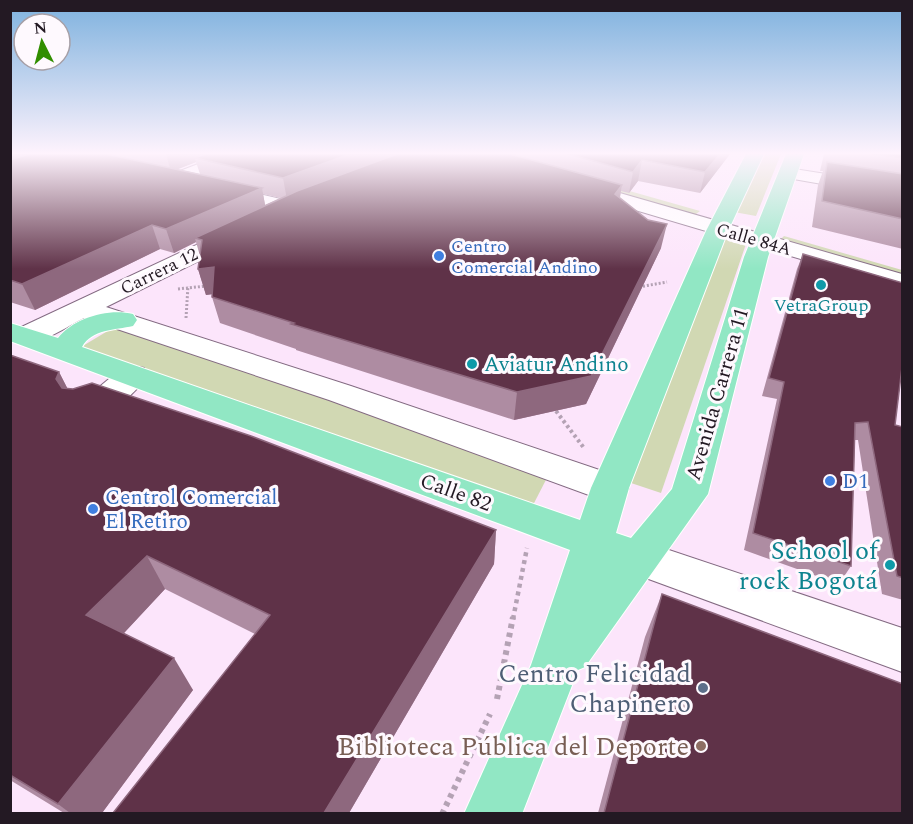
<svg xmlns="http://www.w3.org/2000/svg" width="913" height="824" viewBox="0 0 913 824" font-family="Spectral,serif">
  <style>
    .green { fill: #d1d8b3 }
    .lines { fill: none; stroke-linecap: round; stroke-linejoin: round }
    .minor-casing { stroke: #836a82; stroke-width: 2 }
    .major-casing { stroke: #fff; stroke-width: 2 }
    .path-far3 { stroke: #b4a2b4; stroke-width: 3; stroke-dasharray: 2 2; stroke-linecap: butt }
    .path-far2 { stroke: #b4a2b4; stroke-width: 4; stroke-dasharray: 3 3; stroke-linecap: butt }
    .path-far1 { stroke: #b4a2b4; stroke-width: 4.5; stroke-dasharray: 4 4; stroke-linecap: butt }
    .path { stroke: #b4a2b4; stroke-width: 6; stroke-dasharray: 4.5 4.5; stroke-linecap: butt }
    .minor { fill: #fff; fill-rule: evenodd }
    .major { fill: #91e7c4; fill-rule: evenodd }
    .wall { fill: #ae8ca2; fill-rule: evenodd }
    .shaded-wall { fill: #8e687e }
    .building { fill: #5f3248; stroke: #8e687e; stroke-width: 1.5 }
    .shop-dot { fill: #3f7fe0; stroke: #fef9fe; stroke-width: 2 }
    .culture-dot { fill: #0f9aa8; stroke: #fef9fe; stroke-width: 2 }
    .service-dot { fill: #5c6f8a; stroke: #fef9fe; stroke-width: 2 }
    .education-dot { fill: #8d6e63; stroke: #fef9fe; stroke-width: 2 }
    .labels { text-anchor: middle; stroke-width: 6; stroke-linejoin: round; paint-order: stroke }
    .far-street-label { font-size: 18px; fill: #231923; stroke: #fef9fe }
    .far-shop-label { font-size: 18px; fill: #366cbe; stroke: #fef9fe; text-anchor: start }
    .far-culture-label { font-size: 18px; fill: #0d838f; stroke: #fef9fe }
    .culture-label { font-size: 21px; fill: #0d838f; stroke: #fef9fe; text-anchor: start }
    .street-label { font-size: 21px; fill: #231923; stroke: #fef9fe }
    .shop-label { font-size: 21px; fill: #366cbe; stroke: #fef9fe; text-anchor: start }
    .near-culture-label { font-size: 26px; fill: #0d838f; stroke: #fef9fe; text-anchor: end }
    .near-service-label { font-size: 26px; fill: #4e5e75; stroke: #fef9fe; text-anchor: end }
    .near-education-label { font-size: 26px; fill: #785e54; stroke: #fef9fe; text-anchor: end }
  </style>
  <rect width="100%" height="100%" fill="#fce5fb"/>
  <!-- green -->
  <g class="green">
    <polygon points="499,154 700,211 692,217"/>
    <polygon points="761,154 781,154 756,216 734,212"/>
    <polygon points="724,234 747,241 661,493 625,481"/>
    <polygon points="784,236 902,270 902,278 778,242"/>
    <polygon points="116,326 550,472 531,509 81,347"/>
  </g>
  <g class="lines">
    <defs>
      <g id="minor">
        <polygon points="224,154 249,154 246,158 181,184 167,184 165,180 167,176"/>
        <polygon points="788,168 902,186 902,198 782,177 779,173 782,169"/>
        <polygon points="578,181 902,274 902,289 571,191 568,187 571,183"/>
        <polygon points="220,185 285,200 288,204 285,208 278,210 213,195 210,191 213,187"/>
        <path d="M239 225 247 227 250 232 247 237 106 307 351 386 623 478 629 488 623 498 610 502 597 498 329 400 84 318C64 328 38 348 15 342L11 336 15 330Z"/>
        <path d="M133 366 144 368 148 375 144 382C125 399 107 426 80 419L76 411 80 403 122 368Z"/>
        <polygon points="639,540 902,628 902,672 624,570 618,558 624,546"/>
      </g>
      <path id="major" d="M746 154H764L728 231 629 488 616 533 631 538 672 489 744 257 786 154H804L768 257 708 494 585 667 578 670 522 814H464L531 665 570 550 10 341V323L58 338C74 318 108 308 133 314L137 320 133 326C115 330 92 329 82 347L580 520 591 488 706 231Z"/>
    </defs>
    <!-- minor casing -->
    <use href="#minor" class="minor-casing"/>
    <!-- major casing -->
    <use href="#major" class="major-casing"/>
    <!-- path-far3 -->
    <g class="path-far3">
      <polyline points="639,287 667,282"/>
      <polyline points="178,289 206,286"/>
      <polyline points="186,318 188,286"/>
    </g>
    <!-- path-far2 -->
    <polyline class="path-far2" points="556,411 584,448"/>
    <!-- path-far1 -->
    <polyline class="path-far1" points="513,619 527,548"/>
    <!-- path -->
    <g class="path">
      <polyline points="497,699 513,617"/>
      <polyline points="442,814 490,714"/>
    </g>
    <!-- minor -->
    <use href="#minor" class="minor"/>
    <!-- major -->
    <use href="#major" class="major"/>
  </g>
  <!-- wall -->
  <g class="wall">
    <path d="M10 154H730L700 193 638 181 629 193 621 191 620 198 661 248 586 404 514 420 296 350V349L220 323 212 297V294L206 295 198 269 200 256 196 242 174 253 160 249 35 310 10 302ZM196 162 200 174 177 169ZM263 194 281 198 265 205Z"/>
    <polygon points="824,154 903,154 903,249 812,227 818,185 823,171 820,171"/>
    <polygon points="803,254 903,283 903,377 901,376 895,425 903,427 903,600 882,594 858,440 855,440 851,566 839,584 744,550 777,399 762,396 797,269"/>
    <polygon points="10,355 59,372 67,388 496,530 494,564 349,813 113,813 255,634 165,589 124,633 193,690 102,813 64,813 10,780"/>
    <polygon points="662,594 903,813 598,813 645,637"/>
  </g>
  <!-- shaded-wall -->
  <g class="shaded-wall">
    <polygon points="10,154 46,154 10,169"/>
    <polygon points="166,154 217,154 195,158 196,162 171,172"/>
    <polygon points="350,154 406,154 287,200 283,178"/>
    <polygon points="720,154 730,154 700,193 705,172"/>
    <polygon points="642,160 638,181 629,193 633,172"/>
    <polygon points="622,185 618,207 615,194"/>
    <polygon points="262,188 266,210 195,238 196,242 174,253 166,229"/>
    <polygon points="667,224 661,248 586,404 514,420 517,392"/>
    <polygon points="152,225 160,249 35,310 22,284"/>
    <polygon points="214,267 222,293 206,295 198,269"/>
    <polygon points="59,372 76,405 74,412 56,379"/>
    <polygon points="496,530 494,564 349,813 324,813"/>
    <polygon points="147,556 165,589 110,648 86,615"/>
    <polygon points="174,658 193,690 102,813 70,813 58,804"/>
  </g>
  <!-- building -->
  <g class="building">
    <polygon points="29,154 106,154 262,188 166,229 152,225 22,284 10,280 10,160"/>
    <polygon points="205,154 350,154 283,178 195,158"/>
    <polygon points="397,154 510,154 622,185 615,194 648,220 667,224 591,376 517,392 291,324 294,323 212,297 214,267 198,269 202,240 195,238 297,191"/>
    <polygon points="568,154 720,154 705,172 642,160 633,172"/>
    <polygon points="872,154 903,154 903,158"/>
    <polygon points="827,162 903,174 903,219 822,201"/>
    <polygon points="803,254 903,283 903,359 895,425 903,427 903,578 897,576 868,422 855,423 851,566 753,533 784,382 769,378"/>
    <polygon points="10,355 59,372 56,379 62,388 73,389 92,383 251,436 496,530 324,813 113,813 270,615 147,556 86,615 174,658 58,804 10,775"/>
    <polygon points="662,594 903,684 903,813 604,813"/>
  </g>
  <!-- sky -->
  <linearGradient id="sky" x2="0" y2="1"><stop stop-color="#7db1de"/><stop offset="0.57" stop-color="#fef3fd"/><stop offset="1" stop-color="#fef3fd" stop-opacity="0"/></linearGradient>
  <rect width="913" height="269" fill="url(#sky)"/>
  <!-- markers -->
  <g class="shop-dot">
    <circle cx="439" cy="256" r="6"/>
    <circle cx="830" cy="481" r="6"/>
    <circle cx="93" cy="509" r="6"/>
  </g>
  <g class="culture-dot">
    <circle cx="821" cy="285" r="6"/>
    <circle cx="472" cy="364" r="6"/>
    <circle cx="890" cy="565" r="6"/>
  </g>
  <circle class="service-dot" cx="703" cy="688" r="6"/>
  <circle class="education-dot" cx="701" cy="746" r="6"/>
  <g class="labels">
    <!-- far-street labels -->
    <g class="far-street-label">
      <text transform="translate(754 239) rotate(16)" y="6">Calle 84A</text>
      <text transform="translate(159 271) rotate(-26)" y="6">Carrera 12</text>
    </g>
    <!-- far-shop labels -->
    <g class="far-shop-label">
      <text x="451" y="252">Centro<tspan x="451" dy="21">Comercial Andino</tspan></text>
    </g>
    <!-- far-culture labels -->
    <g class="far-culture-label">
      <text x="821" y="311">VetraGroup</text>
    </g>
    <!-- culture labels -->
    <g class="culture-label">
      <text x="484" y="371">Aviatur Andino</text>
    </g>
    <!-- street labels -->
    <g class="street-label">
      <text transform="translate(717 394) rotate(-74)" y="7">Avenida Carrera 11</text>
      <text transform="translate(456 492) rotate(20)" y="7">Calle 82</text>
    </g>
    <!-- shop labels -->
    <g class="shop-label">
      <text x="842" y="488">D1</text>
      <text x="105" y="504">Centrol Comercial<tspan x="105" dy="24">El Retiro</tspan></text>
    </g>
    <!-- near-culture labels -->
    <g class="near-culture-label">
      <text x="878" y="559">School of<tspan x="878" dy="30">rock Bogotá</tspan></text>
    </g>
    <!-- near-service labels -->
    <g class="near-service-label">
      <text x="691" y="682">Centro Felicidad<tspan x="691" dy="30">Chapinero</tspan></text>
    </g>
    <!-- near-education labels -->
    <g class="near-education-label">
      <text x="689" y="755">Biblioteca Pública del Deporte</text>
    </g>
  </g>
  <!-- border -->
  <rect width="913" height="824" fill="none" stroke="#231923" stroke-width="24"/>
  <!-- north arrow -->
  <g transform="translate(42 42) rotate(354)"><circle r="28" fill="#fef9fe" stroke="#a69fa6" stroke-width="1.5"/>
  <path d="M0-4.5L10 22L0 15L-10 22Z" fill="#318e00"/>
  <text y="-9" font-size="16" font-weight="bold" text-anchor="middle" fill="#231923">N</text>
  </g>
</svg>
